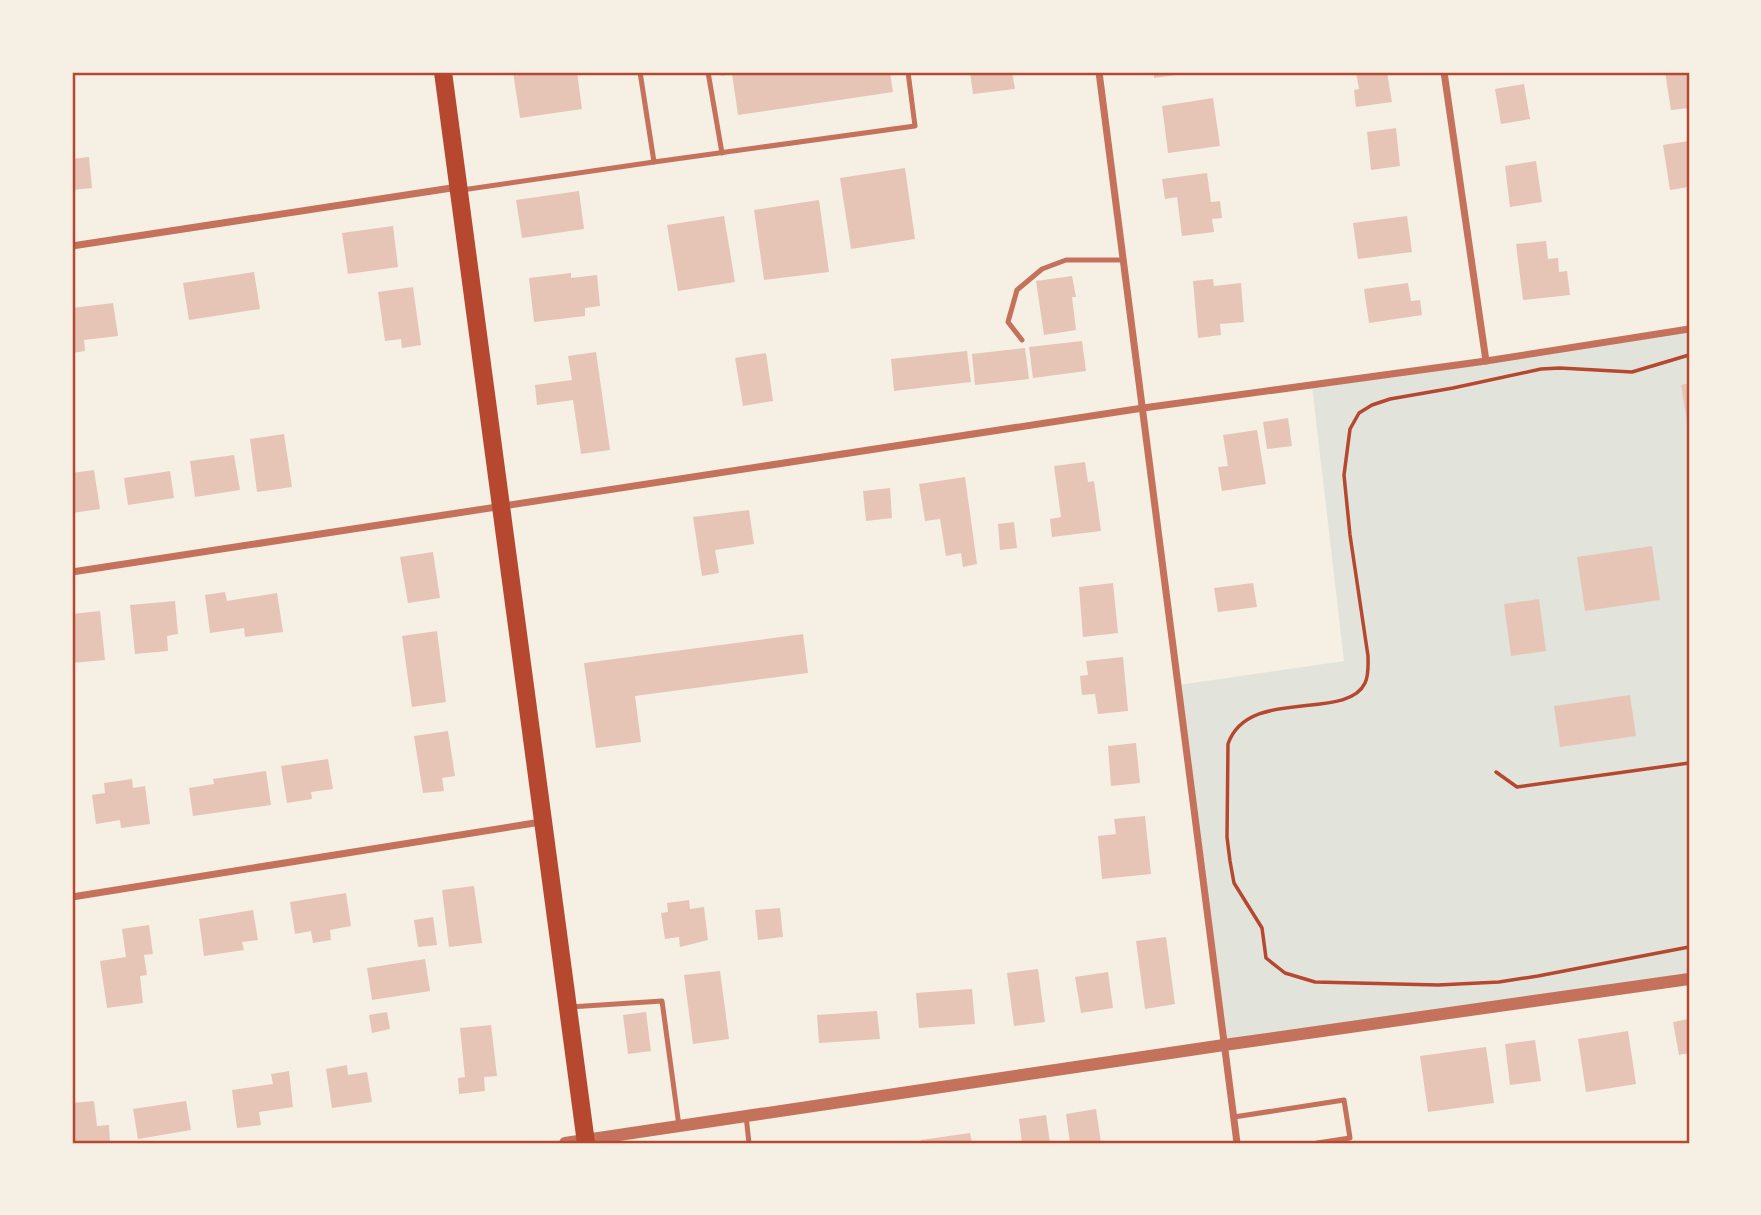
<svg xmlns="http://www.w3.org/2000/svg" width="1761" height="1215" viewBox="0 0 1761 1215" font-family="Montserrat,sans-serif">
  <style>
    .green { fill: #e2e4dc }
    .building { fill: #e6c5b7 }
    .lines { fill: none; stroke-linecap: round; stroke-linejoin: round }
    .path { stroke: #b5482f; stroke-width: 3.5 }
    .service { stroke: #c5725c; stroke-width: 5 }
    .minor { stroke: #c5725c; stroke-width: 7 }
    .tertiary { stroke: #c5725c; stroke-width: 12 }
    .primary { stroke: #b5482f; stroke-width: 18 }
    .neatline { fill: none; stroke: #b5482f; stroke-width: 2.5 }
  </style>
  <rect width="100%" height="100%" fill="#f6efe4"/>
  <!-- green -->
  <polygon class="green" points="1689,329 1689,979 1224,1045 1178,685 1344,661 1312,386"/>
  <!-- building -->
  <g class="building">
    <polygon points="513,72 577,72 582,109 520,118"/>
    <polygon points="721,72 890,72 893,92 738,115 732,74 721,76"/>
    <polygon points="970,72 1012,72 1015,89 973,94"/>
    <polygon points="1154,72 1189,72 1190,73 1154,78"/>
    <polygon points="1356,72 1387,72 1392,102 1356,107 1354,90 1359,89"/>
    <polygon points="1665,72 1689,72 1689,108 1671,110"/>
    <polygon points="1524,84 1530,119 1501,124 1495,89"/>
    <polygon points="1213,98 1220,146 1168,153 1162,106"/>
    <polygon points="1396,128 1400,166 1371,170 1367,132"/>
    <polygon points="1689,141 1689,187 1670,190 1663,145"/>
    <polygon points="89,157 92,188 72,190 72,159"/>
    <polygon points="1536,161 1542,202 1510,207 1505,166"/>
    <polygon points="905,168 915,239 851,249 840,178"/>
    <polygon points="1207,173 1211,202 1220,201 1222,218 1212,219 1214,232 1182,236 1177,197 1165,199 1162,179"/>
    <polygon points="579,191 584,229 522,238 516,200"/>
    <polygon points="819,200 829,272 764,280 754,210"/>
    <polygon points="724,216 735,282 678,291 667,225"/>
    <polygon points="1407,216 1412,252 1358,259 1353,223"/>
    <polygon points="393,226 398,267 348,274 342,233"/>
    <polygon points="1546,241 1548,259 1558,258 1559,272 1567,271 1570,295 1523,300 1516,244"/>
    <polygon points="254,272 260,309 189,320 183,283"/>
    <polygon points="571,273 571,278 597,275 600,306 585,308 585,316 534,322 529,278"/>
    <polygon points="1072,276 1076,297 1072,297 1076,330 1044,335 1036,281"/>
    <polygon points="1213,279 1214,286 1241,283 1244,322 1220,324 1221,335 1198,338 1193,281"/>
    <polygon points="1408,283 1411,301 1420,300 1422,315 1369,323 1364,289"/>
    <polygon points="413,287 421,345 402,348 401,339 385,341 378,292"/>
    <polygon points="113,303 118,336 84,340 85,351 72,353 72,308"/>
    <polygon points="1082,341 1086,371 1033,378 1029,347"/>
    <polygon points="1025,348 1029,379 975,385 972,354"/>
    <polygon points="967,351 971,382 894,391 891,359"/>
    <polygon points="596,352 610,450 581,454 573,400 537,405 535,385 572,380 568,356"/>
    <polygon points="766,353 773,401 743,406 735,358"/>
    <polygon points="1689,383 1689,421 1687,421 1681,385"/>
    <polygon points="1288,418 1292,446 1267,449 1263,422"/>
    <polygon points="1257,430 1266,484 1222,491 1218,467 1228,466 1223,435"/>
    <polygon points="284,434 292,487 257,492 250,439"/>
    <polygon points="234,455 240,490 195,497 190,461"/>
    <polygon points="1085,462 1088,482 1094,481 1101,531 1052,537 1050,519 1061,517 1054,466"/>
    <polygon points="94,470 100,509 72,513 72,473"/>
    <polygon points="170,471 174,498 128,505 124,478"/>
    <polygon points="965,477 977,564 963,567 961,553 946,556 940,519 925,521 919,484"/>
    <polygon points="890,488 892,518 866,521 863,491"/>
    <polygon points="749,510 754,544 715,550 719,573 702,576 693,517"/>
    <polygon points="1014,522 1017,548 1000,550 998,524"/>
    <polygon points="1652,546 1660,600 1585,611 1577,557"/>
    <polygon points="433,552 440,598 408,603 400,557"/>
    <polygon points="1113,583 1118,633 1083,637 1079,587"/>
    <polygon points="1253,583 1257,607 1218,612 1214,588"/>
    <polygon points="225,592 227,601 277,593 283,632 245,637 244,628 210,633 205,595"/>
    <polygon points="1539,599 1546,651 1511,656 1504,604"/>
    <polygon points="175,601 178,634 167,636 168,651 135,654 130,605"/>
    <polygon points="100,611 105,660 72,663 72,614"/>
    <polygon points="437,631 446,702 412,707 402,636"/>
    <polygon points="803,634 808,673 635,696 641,742 596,748 584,663"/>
    <polygon points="1123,657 1128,711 1098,714 1095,694 1082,695 1080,676 1088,675 1086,661"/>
    <polygon points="1630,695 1636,736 1560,747 1554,706"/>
    <polygon points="448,731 455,776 442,778 444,791 423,793 414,736"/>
    <polygon points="1136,743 1140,783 1111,786 1108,746"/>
    <polygon points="328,759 333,789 311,792 312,799 287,803 281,766"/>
    <polygon points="266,771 271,805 193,816 189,788 214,784 213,779"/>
    <polygon points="132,779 133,788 145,786 150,824 121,828 120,820 96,824 92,795 105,793 104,783"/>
    <polygon points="1145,816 1151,874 1102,879 1098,836 1116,834 1114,819"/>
    <polygon points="474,886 482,943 449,947 442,890"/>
    <polygon points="346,893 351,926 330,930 331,940 313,943 311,931 295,934 290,902"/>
    <polygon points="689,900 690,909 704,907 708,940 680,947 679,937 665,939 661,913 668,912 667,903"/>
    <polygon points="780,908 783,937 758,940 755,910"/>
    <polygon points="253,910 258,940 242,942 244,950 204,956 199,919"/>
    <polygon points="433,917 437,945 418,947 414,920"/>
    <polygon points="149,925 153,954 144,955 147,975 140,976 143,1003 107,1008 100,961 126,957 122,929"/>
    <polygon points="1166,937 1175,1004 1145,1009 1136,941"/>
    <polygon points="425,959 430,991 372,1000 367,968"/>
    <polygon points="1038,969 1045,1022 1014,1026 1007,973"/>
    <polygon points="720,971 729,1039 693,1044 684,975"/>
    <polygon points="1108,972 1113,1008 1081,1013 1075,977"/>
    <polygon points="972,989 975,1024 919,1028 916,993"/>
    <polygon points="877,1011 880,1039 819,1043 817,1015"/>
    <polygon points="387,1012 390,1029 372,1033 369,1015"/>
    <polygon points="646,1012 651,1051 628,1054 623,1015"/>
    <polygon points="1689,1019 1689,1053 1679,1055 1673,1022"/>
    <polygon points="491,1025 497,1076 484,1077 485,1091 459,1094 458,1078 465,1077 460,1028"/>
    <polygon points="1628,1031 1636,1084 1586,1092 1578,1039"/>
    <polygon points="1535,1040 1541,1081 1510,1085 1505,1044"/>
    <polygon points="1486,1047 1494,1103 1428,1112 1420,1056"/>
    <polygon points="347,1065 348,1075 367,1072 372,1102 332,1108 326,1069"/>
    <polygon points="289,1071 293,1107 259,1112 261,1125 237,1128 232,1090 273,1084 271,1074"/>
    <polygon points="94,1101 97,1126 109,1125 110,1143 72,1143 72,1103"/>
    <polygon points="186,1101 191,1130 138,1139 133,1109"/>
    <polygon points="1096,1109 1101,1143 1070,1143 1066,1114"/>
    <polygon points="1046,1115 1050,1143 1022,1143 1019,1119"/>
    <polygon points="970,1133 972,1143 921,1143 921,1140"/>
  </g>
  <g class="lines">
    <!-- path -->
    <g class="path">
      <path d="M1689 355 1632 372 1560 368 1541 369 1453 388 1390 399 1372 405 1359 413 1350 429 1344 475 1350 535 1368 656C1368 665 1369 675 1365 683 1347 722 1248 686 1228 744L1227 837 1230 861 1234 883 1262 928 1266 958 1285 973 1315 982 1438 985 1499 982 1538 976 1689 947"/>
      <polyline points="1496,772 1517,787 1689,763"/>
    </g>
    <!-- service -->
    <g class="service">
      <polyline points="640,72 654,162 915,126 908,72"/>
      <polyline points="708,72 722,153"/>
      <polyline points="462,190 654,162"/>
      <polyline points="1022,340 1008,322 1017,290 1042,269 1066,260 1123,260"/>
      <polyline points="570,1007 662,1001 679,1126"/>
      <polyline points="746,1116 749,1143"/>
      <polyline points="1234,1117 1344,1100 1350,1138 1317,1143"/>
    </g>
    <!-- minor -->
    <g class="minor">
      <polyline points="1099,72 1237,1143"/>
      <polyline points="1444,72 1486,361"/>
      <polyline points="72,246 458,187"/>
      <polyline points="72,572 1143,408 1486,361 1689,329"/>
      <polyline points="72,897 541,822"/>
    </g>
    <!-- tertiary -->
    <polyline class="tertiary" points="565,1143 1224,1045 1689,979"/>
    <!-- primary -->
    <polyline class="primary" points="443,72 586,1143"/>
  </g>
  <!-- border -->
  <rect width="1761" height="1215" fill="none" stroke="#f6efe4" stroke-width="147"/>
  <rect x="74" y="74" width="1614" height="1068" class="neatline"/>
</svg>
